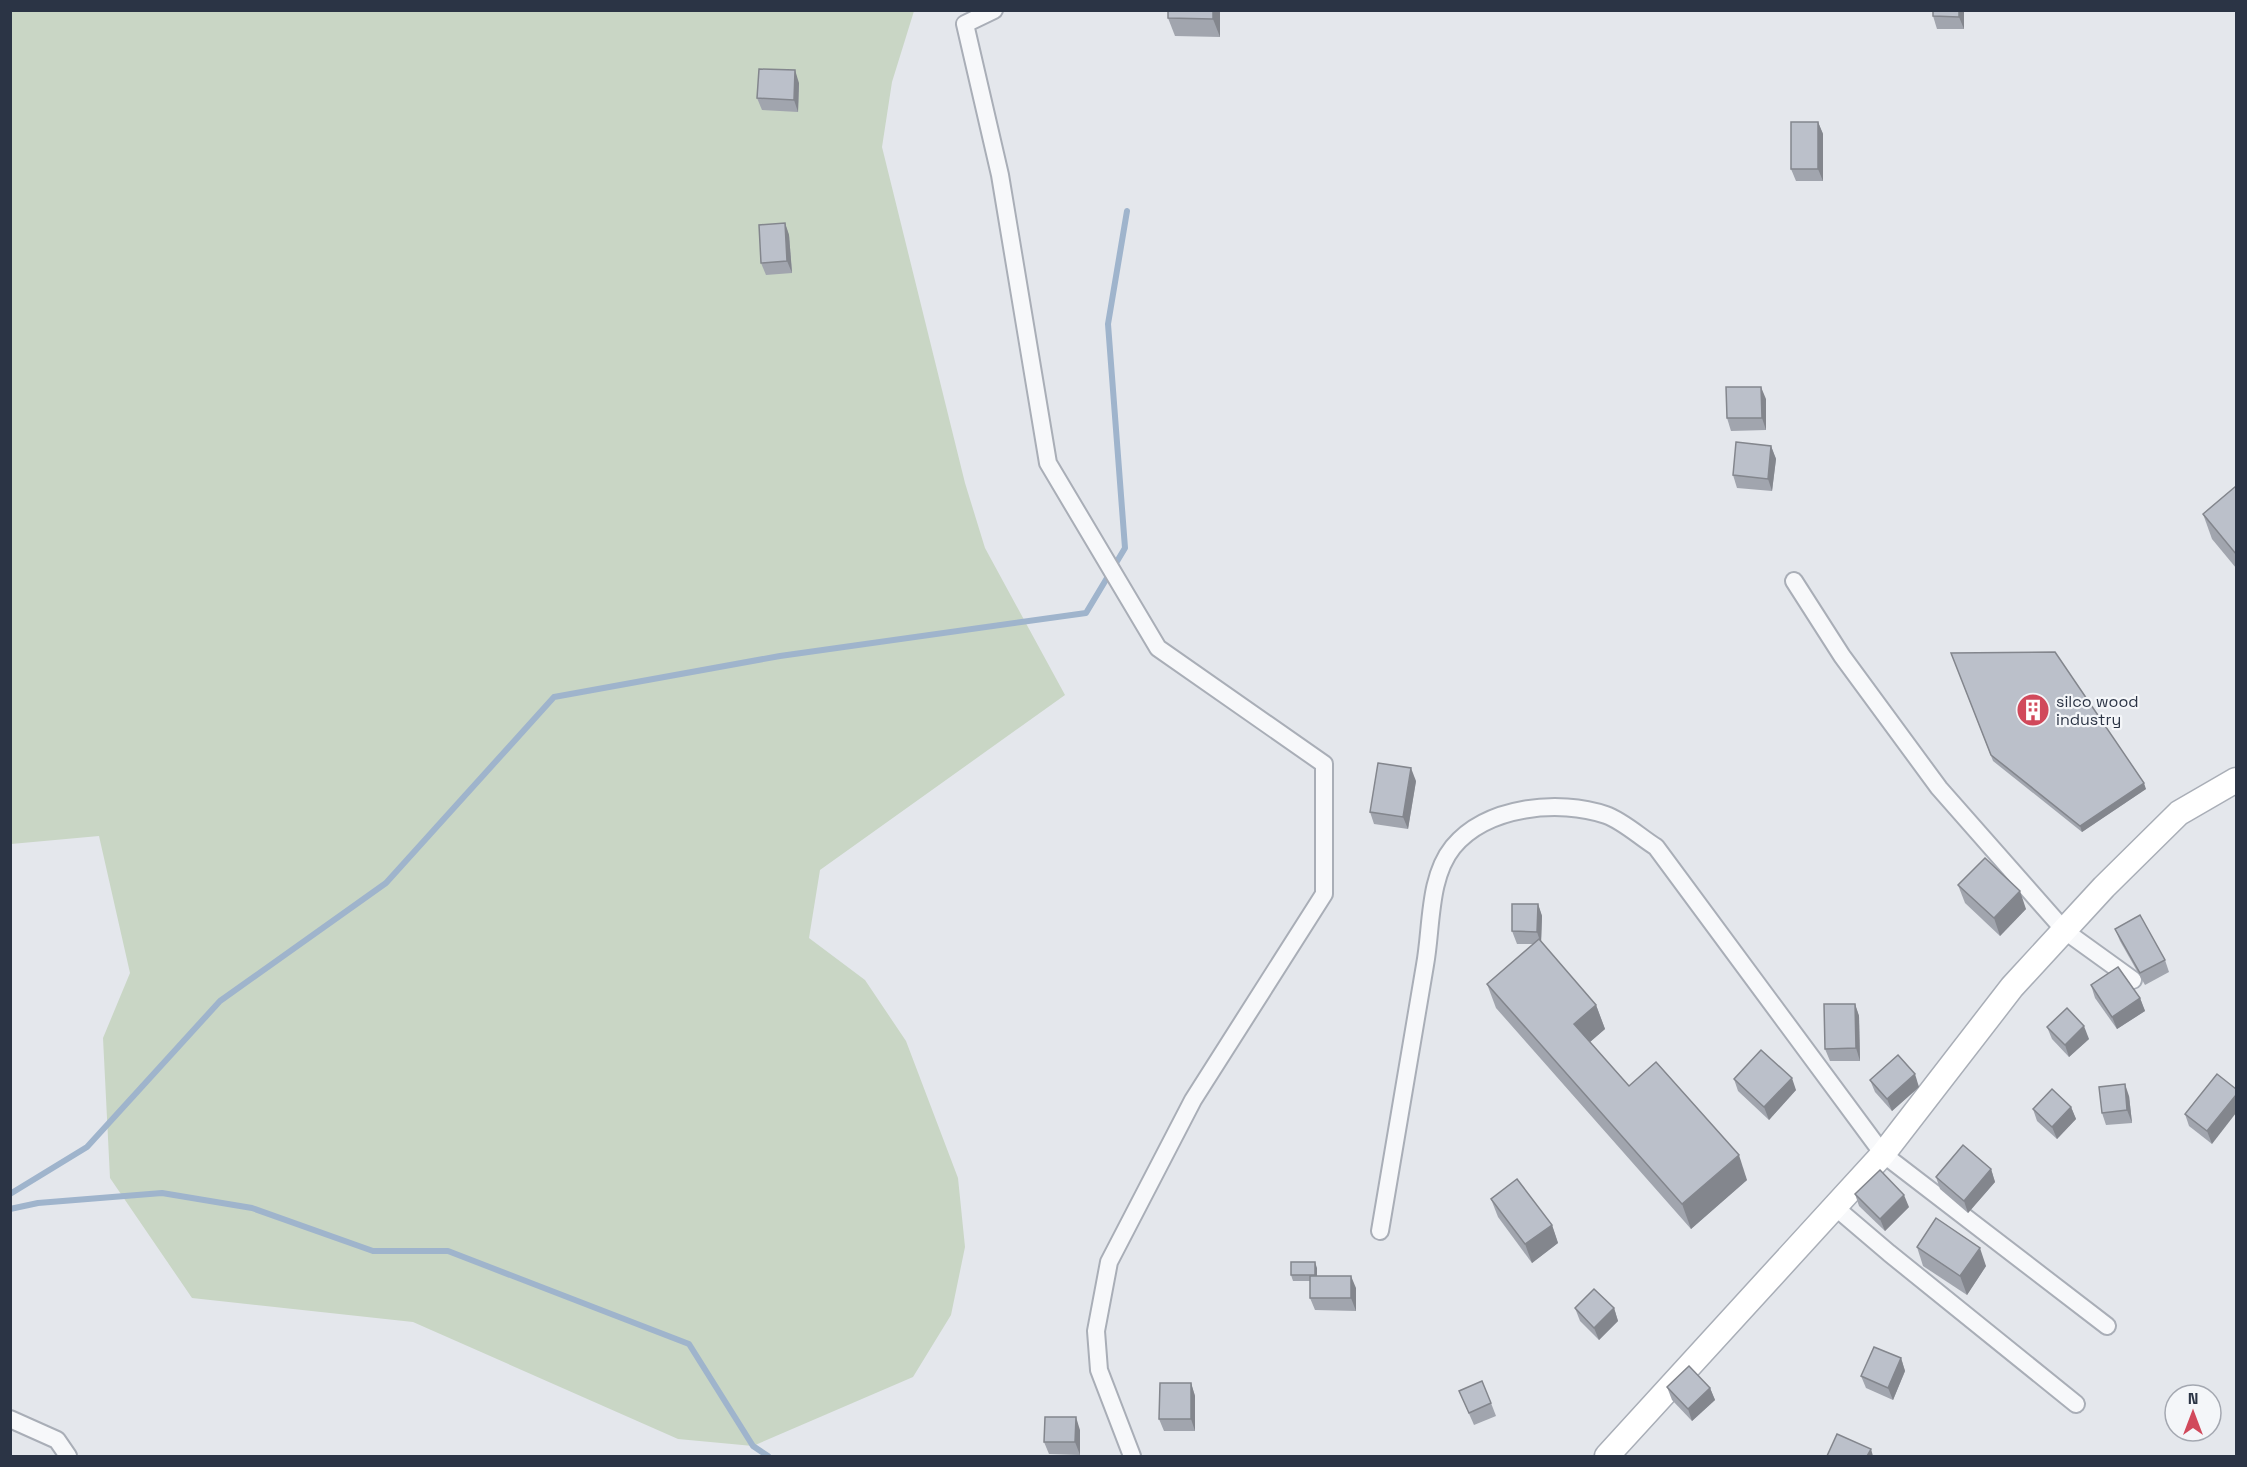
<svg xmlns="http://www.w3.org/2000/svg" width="2247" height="1467" viewBox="0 0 2247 1467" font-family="'Space Grotesk',sans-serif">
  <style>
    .green { fill: #c9d6c5 }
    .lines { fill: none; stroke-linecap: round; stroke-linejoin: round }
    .stream { stroke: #9fb4cc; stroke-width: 6 }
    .minor-casing { stroke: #a9aeb7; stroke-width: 20 }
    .secondary-casing { stroke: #a9aeb7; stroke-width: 27 }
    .minor { stroke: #f7f8fa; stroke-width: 16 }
    .secondary { stroke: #fff; stroke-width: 24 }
    .wall { fill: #a1a5ae }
    .shaded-wall { fill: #83868d }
    .building { fill: #bbc0ca; stroke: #83868d; stroke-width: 1.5 }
    .labels { text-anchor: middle; stroke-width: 4.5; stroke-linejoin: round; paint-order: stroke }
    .poi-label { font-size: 16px; fill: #2b3445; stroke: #f4f6f9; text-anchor: start }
  </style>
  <rect width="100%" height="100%" fill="#e4e7ec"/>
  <!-- green -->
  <polygon class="green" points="11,11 914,11 892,82 882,147 965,483 985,548 1065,695 820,870 809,938 865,980 906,1041 958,1178 965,1247 951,1315 913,1377 753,1446 678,1439 413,1322 192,1298 110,1178 103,1038 130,973 99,836 11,844"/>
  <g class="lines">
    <!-- stream -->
    <g class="stream">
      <polyline points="10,1194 87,1147 220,1001 386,883 554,697 780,656 1086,613 1125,548 1108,324 1127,211"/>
      <polyline points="10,1209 38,1203 162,1193 252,1208 373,1251 448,1251 689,1344 753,1446 768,1456"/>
    </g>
    <defs>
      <g id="minor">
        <polyline points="994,10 965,24 1000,175 1048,463 1158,648 1324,764 1324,894 1193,1100 1109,1262 1096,1331 1099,1370 1132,1456"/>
        <polyline points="1794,581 1842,656 1939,788 2065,931 2133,980"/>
        <polyline points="1835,1207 1889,1253 2076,1404"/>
        <path d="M1380 1231C1395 1142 1410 1054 1425 965 1432 927 1428 878 1453 847 1487 806 1559 799 1606 815 1623 821 1640 837 1656 847L1883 1154 2107 1326"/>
        <polyline points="10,1419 57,1440 68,1456"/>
      </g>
      <polyline id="secondary" points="1607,1456 1883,1154 2012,987 2104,887 2179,813 2236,780"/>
    </defs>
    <!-- minor casing -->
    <use href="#minor" class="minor-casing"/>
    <!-- secondary casing -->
    <use href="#secondary" class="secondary-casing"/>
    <!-- minor -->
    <use href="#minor" class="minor"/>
    <!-- secondary -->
    <use href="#secondary" class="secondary"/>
  </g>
  <!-- wall -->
  <g class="wall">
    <polygon points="1220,10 1220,37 1175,36 1168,18"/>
    <polygon points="1964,10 1964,29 1937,29 1933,16"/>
    <polygon points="799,83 798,112 762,110 757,98"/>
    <polygon points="1818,122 1823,134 1823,181 1796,181 1791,169"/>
    <polygon points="785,223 789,235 792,273 766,275 761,263"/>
    <polygon points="1766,399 1766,430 1731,431 1727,418"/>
    <polygon points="1771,446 1776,459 1772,491 1737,488 1733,475"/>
    <polygon points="2236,486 2236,568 2212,539 2203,514"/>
    <polygon points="1951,653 2146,789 2082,832 1993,761"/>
    <polygon points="1416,781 1408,829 1374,824 1370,812"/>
    <polygon points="1958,885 2026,909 2000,936 1965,903"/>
    <polygon points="1538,904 1542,916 1541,942 1596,1005 1605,1029 1590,1042 1629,1086 1747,1180 1691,1229 1496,1008 1487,984 1533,944 1517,944 1512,931"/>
    <polygon points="2115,929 2165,960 2169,972 2145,985 2120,941"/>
    <polygon points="2091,985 2140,998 2145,1011 2117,1029 2095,998"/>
    <polygon points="1855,1004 1859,1016 1860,1061 1830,1061 1825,1049"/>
    <polygon points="2047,1027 2089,1039 2069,1057 2052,1039"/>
    <polygon points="2217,1074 2212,1144 2189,1126 2185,1114"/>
    <polygon points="1734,1079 1796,1090 1769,1120 1738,1091"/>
    <polygon points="1870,1080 1919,1087 1892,1111 1875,1092"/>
    <polygon points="2129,1096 2132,1123 2106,1125 2102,1113"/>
    <polygon points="2071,1107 2076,1119 2057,1139 2037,1121 2033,1109"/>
    <polygon points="1991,1169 1995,1182 1968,1213 1940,1189 1936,1177"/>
    <polygon points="1855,1194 1909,1207 1885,1231 1859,1206"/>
    <polygon points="1491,1199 1552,1225 1558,1243 1532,1263 1498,1217"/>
    <polygon points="1917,1247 1986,1266 1967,1295 1923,1266"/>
    <polygon points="1317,1268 1317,1276 1356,1288 1356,1311 1315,1310 1310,1298 1310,1281 1293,1281 1291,1275"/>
    <polygon points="1575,1308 1614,1308 1618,1321 1599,1340 1580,1321"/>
    <polygon points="1901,1358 1905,1371 1893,1400 1866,1388 1861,1376"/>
    <polygon points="1191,1383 1195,1396 1195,1431 1164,1431 1159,1419"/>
    <polygon points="1667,1387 1710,1388 1715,1400 1692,1421 1672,1400"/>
    <polygon points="1459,1391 1491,1403 1496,1416 1474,1425"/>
    <polygon points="1080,1430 1080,1455 1049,1454 1044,1442"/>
  </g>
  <!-- shaded-wall -->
  <g class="shaded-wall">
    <polygon points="1213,10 1220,10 1220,37 1213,19"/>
    <polygon points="1959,10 1964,10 1964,29 1959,17"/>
    <polygon points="795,70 799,83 798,112 794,100"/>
    <polygon points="1818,122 1823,134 1823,181 1818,169"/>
    <polygon points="785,223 789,235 792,273 787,261"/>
    <polygon points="1761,387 1766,399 1766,430 1762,418"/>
    <polygon points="1771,446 1776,459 1772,491 1768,479"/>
    <polygon points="1411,768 1416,781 1408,829 1403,817"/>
    <polygon points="2144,783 2146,789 2082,832 2080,826"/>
    <polygon points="2020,891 2026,909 2000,936 1994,918"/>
    <polygon points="1538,904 1542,916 1541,944 1537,932"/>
    <polygon points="2140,998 2145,1011 2117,1029 2112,1017"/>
    <polygon points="1855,1004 1859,1016 1860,1061 1856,1048"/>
    <polygon points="1596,1005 1605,1029 1583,1048 1574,1024"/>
    <polygon points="2084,1026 2089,1039 2069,1057 2065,1045"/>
    <polygon points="1915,1074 1919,1087 1892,1111 1887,1099"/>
    <polygon points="1792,1078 1796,1090 1769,1120 1764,1107"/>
    <polygon points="2125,1084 2129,1096 2132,1123 2127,1110"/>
    <polygon points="2236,1095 2236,1113 2212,1144 2207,1131"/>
    <polygon points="2071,1107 2076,1119 2057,1139 2052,1127"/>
    <polygon points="1739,1155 1747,1180 1691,1229 1682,1204"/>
    <polygon points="1991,1169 1995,1182 1968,1213 1964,1201"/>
    <polygon points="1904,1195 1909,1207 1885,1231 1880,1219"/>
    <polygon points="1552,1225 1558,1243 1532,1263 1525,1244"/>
    <polygon points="1980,1248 1986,1266 1967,1295 1960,1276"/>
    <polygon points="1315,1262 1317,1268 1317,1281 1315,1275"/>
    <polygon points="1351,1276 1356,1288 1356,1311 1351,1298"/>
    <polygon points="1614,1308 1618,1321 1599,1340 1594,1328"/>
    <polygon points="1901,1358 1905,1371 1893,1400 1888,1388"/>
    <polygon points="1191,1383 1195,1396 1195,1431 1191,1419"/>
    <polygon points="1710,1388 1715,1400 1692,1421 1688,1409"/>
    <polygon points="1076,1417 1080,1430 1080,1455 1075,1442"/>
    <polygon points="1871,1449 1873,1456 1867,1456"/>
  </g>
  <!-- building -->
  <g class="building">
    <polygon points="1168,10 1213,10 1213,19 1168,18"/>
    <polygon points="1933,10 1959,10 1959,17 1933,16"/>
    <polygon points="759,69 795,70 794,100 757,98"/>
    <rect x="1791" y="122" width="27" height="47"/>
    <polygon points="785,223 787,261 761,263 759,225"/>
    <polygon points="1726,387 1761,387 1762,418 1727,418"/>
    <polygon points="1736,442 1771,446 1768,479 1733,475"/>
    <polygon points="2236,486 2236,554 2203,514"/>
    <polygon points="2055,652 2144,783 2080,826 1991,755 1951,653"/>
    <polygon points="1378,763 1411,768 1403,817 1370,812"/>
    <polygon points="1985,858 2020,891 1994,918 1958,885"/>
    <polygon points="1512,904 1538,904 1537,932 1512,931"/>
    <polygon points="2140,915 2165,960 2140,973 2115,929"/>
    <polygon points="1539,939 1596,1005 1574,1024 1629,1086 1656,1062 1739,1155 1682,1204 1487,984"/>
    <polygon points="2118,967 2140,998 2112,1017 2091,985"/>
    <polygon points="1824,1004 1855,1004 1856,1048 1825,1049"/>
    <polygon points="2067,1008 2084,1026 2065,1045 2047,1027"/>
    <polygon points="1761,1050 1792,1078 1764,1107 1734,1079"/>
    <polygon points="1898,1055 1915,1074 1887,1099 1870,1080"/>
    <polygon points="2217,1074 2236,1089 2236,1095 2207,1131 2185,1114"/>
    <polygon points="2125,1084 2127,1110 2102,1113 2099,1087"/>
    <polygon points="2052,1089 2071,1107 2052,1127 2033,1109"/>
    <polygon points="1963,1145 1991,1169 1964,1201 1936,1177"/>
    <polygon points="1880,1170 1904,1195 1880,1219 1855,1194"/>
    <polygon points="1517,1179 1552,1225 1525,1244 1491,1199"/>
    <polygon points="1936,1218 1980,1248 1960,1276 1917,1247"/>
    <rect x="1291" y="1262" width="24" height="13"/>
    <rect x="1310" y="1276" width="41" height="22"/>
    <polygon points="1594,1289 1614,1308 1594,1328 1575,1308"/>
    <polygon points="1874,1347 1901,1358 1888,1388 1861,1376"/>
    <polygon points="1689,1366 1710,1388 1688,1409 1667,1387"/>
    <polygon points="1482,1381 1491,1403 1469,1413 1459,1391"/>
    <polygon points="1160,1383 1191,1383 1191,1419 1159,1419"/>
    <polygon points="1045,1417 1076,1417 1075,1442 1044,1442"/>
    <polygon points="1837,1434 1871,1449 1867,1456 1827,1456"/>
  </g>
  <!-- icons -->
  <defs>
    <symbol id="building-disc" viewBox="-11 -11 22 22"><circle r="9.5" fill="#d1495b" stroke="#f4f6f9"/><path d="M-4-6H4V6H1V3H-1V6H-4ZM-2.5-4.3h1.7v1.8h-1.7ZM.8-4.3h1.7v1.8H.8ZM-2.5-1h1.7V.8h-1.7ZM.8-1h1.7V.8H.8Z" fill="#fff"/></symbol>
  </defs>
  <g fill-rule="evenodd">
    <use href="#building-disc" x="2014" y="691" width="38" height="38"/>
  </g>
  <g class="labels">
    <!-- poi labels -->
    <g class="poi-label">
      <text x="2056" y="707">silco wood<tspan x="2056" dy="18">industry</tspan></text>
    </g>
  </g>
  <!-- border -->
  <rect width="2247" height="1467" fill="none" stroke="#2b3445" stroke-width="24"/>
  <!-- north arrow -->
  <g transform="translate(2193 1413)"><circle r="28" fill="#f4f6f9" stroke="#a4a8b1" stroke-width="1.5"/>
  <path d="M0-4.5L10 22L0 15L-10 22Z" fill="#d1495b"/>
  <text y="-9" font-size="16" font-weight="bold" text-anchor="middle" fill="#2b3445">N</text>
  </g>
</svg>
